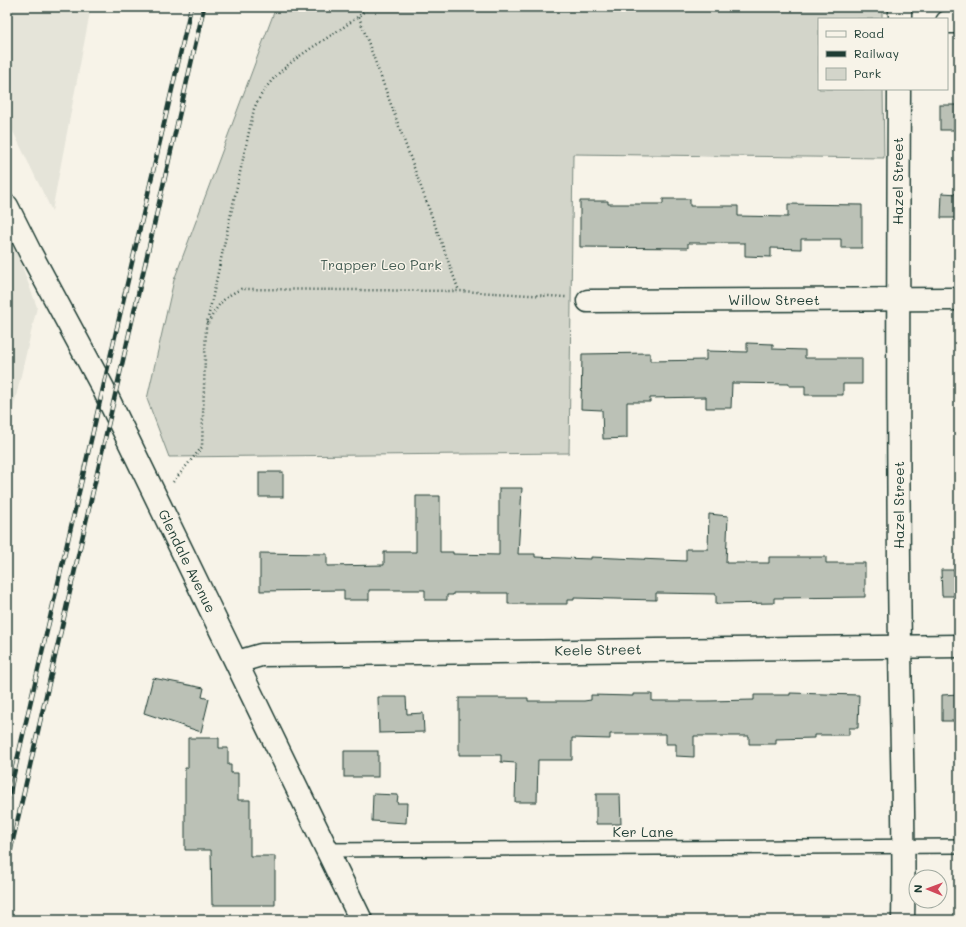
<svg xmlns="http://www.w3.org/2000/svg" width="966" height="927" viewBox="0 0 966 927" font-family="Mali,sans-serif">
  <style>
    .built { fill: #e5e4d9 }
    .green { fill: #d3d5ca; stroke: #79897f }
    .building { fill: #bbc1b6; stroke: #1f3d34 }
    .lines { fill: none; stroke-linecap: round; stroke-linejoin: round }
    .lane-casing { stroke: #1f3d34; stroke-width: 16 }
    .street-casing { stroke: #1f3d34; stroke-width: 25 }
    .secondary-casing { stroke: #1f3d34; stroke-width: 25 }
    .path { stroke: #1f3d34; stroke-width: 2.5; stroke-dasharray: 1 3; stroke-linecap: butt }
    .lane { stroke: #f7f3e8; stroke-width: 13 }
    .street { stroke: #f7f3e8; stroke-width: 22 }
    .secondary { stroke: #f7f3e8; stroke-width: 22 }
    .rail-casing { stroke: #1f3d34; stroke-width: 4.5 }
    .rail { stroke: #f7f3e8; stroke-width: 3; stroke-dasharray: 9; stroke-linecap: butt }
    .labels { text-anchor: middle; stroke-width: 3; stroke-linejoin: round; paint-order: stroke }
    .street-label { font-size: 14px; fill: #1f3d34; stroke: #f7f3e8 }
    .park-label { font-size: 14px; fill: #435b52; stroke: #f7f3e8 }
  </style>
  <rect width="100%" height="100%" fill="#f7f3e8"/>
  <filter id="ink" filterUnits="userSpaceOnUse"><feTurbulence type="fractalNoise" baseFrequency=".025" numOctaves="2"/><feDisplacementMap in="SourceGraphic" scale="8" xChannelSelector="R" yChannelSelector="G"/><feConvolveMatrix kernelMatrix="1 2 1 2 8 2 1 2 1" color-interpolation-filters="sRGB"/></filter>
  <g filter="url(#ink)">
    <!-- built -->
    <g class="built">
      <polygon points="7,7 91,7 52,211 7,119"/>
      <polygon points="11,236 37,307 7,435 7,250"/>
    </g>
    <!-- green -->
    <polygon class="green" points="276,7 882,7 882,19 819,19 819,89 883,89 884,158 573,154 569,453 169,457 147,399 174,280"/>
    <!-- building -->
    <g class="building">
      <rect x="940" y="105" width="19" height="25"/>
      <polygon points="942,193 959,194 959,218 941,218"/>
      <polygon points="663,199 690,199 690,206 738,206 738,216 788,217 788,204 862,205 862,248 841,248 841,239 801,239 801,249 771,248 771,257 745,256 745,243 688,243 688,248 580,247 580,201 608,201 608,204 663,204"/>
      <polygon points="747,343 773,344 773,349 805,350 805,358 862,358 862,384 843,384 843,395 805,395 805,386 789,386 789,384 732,383 731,408 706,408 706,397 650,398 650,402 627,402 627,438 603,439 602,410 581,409 582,354 650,353 650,361 706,360 706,351 747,352"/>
      <rect x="259" y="472" width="24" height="25"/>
      <polygon points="499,488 522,488 518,554 535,554 535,557 591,559 591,557 686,561 686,549 708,549 709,514 728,516 726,563 769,563 769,557 826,557 826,563 865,563 865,597 774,598 774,603 716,604 716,594 656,593 656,600 574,598 574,600 567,600 567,604 508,604 508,593 453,593 453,595 447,595 447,600 425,600 425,590 369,590 369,600 344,600 344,590 260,591 260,553 327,554 327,566 384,565 384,552 416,552 416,496 440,496 440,552 453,552 453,554 499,555"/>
      <polygon points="941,570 959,570 959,596 942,596"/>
      <polygon points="153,678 204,688 202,697 209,699 201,732 144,713"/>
      <polygon points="790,693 859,695 858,728 849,728 849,735 814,735 814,738 776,739 776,744 749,744 749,736 694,736 694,757 676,756 676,744 666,744 666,734 610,734 610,739 572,738 572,760 538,760 537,802 515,802 516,763 501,762 501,755 459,755 459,698 528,698 528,701 584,701 591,700 591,695 633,696 633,694 652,694 652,701 708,701 754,700 754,695 790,695"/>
      <polygon points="959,694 959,721 942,721 942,695"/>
      <polygon points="378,697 406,697 407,714 423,713 424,732 379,733"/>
      <polygon points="188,738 219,738 219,748 228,748 228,765 231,765 231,773 238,773 238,800 250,800 250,856 275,856 275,905 212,905 211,850 185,850 185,768 188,768"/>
      <rect x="344" y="751" width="34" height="26"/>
      <polygon points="373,794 398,795 397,803 407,803 406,823 372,821"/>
      <polygon points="596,794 620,794 621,824 596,824"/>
    </g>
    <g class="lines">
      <defs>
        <polyline id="lane" points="328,850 959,846"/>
        <g id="street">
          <polyline points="900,7 900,19"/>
          <polyline points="947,22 959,22"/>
          <path d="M899 89C898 274 897 459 900 644 901 736 905 828 903 920"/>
          <polyline points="588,301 959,299"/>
          <polyline points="237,662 261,655 959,646"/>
        </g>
        <polyline id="secondary" points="7,206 31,254 103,388 361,920"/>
      </defs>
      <!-- lane casing -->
      <use href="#lane" class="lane-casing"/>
      <!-- street casing -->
      <use href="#street" class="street-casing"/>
      <!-- secondary casing -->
      <use href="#secondary" class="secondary-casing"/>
      <!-- path -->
      <g class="path">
        <polyline points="359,17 459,291"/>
        <path d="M208 323C218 305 222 298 241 289L459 291 566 297"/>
        <path d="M173 482 202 447 206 327 254 109C275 58 332 42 369 7"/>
      </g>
      <!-- lane -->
      <use href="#lane" class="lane"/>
      <!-- street -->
      <use href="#street" class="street"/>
      <!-- secondary -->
      <use href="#secondary" class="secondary"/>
      <defs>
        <g id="rail">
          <polyline points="7,804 191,7"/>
          <polyline points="7,866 204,7"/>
        </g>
      </defs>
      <!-- rail casing -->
      <use href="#rail" class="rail-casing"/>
      <!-- rail -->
      <use href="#rail" class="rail"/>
    </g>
  </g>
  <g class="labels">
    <!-- street labels -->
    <g class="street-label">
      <text transform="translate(898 181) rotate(-90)" y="5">Hazel Street</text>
      <text x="774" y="305">Willow Street</text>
      <text transform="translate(899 505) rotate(-90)" y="5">Hazel Street</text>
      <text transform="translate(187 561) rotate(64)" y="5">Glendale Avenue</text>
      <text transform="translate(598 650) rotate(-1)" y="5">Keele Street</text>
      <text x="643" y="837">Ker Lane</text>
    </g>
    <!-- park labels -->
    <g class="park-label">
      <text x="381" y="270">Trapper Leo Park</text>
    </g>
  </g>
  <!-- margin -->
  <rect width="966" height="927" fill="none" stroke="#f7f3e8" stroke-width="24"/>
  <rect x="12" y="12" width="942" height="903" fill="none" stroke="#1f3d34" stroke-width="1.5" filter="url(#ink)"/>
  <!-- legend -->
  <rect x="818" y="18" width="130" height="72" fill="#f7f3e8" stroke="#a1aaa0"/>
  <rect x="826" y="31" width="20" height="6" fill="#f7f3e8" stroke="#a1aaa0"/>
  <text x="854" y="38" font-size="12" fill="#1f3d34">Road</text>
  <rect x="826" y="51" width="20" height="6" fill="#1f3d34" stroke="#a1aaa0"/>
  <text x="854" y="58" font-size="12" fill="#1f3d34">Railway</text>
  <rect x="826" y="68" width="20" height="12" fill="#d3d5ca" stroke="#a1aaa0"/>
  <text x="854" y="78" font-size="12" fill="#1f3d34">Park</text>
  <!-- north arrow -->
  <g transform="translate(928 889) rotate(271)"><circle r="19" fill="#f7f3e8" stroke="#a1aaa0"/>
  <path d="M0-3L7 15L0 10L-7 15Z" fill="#d1495b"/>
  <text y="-6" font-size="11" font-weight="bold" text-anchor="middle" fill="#1f3d34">N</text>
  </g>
</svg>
